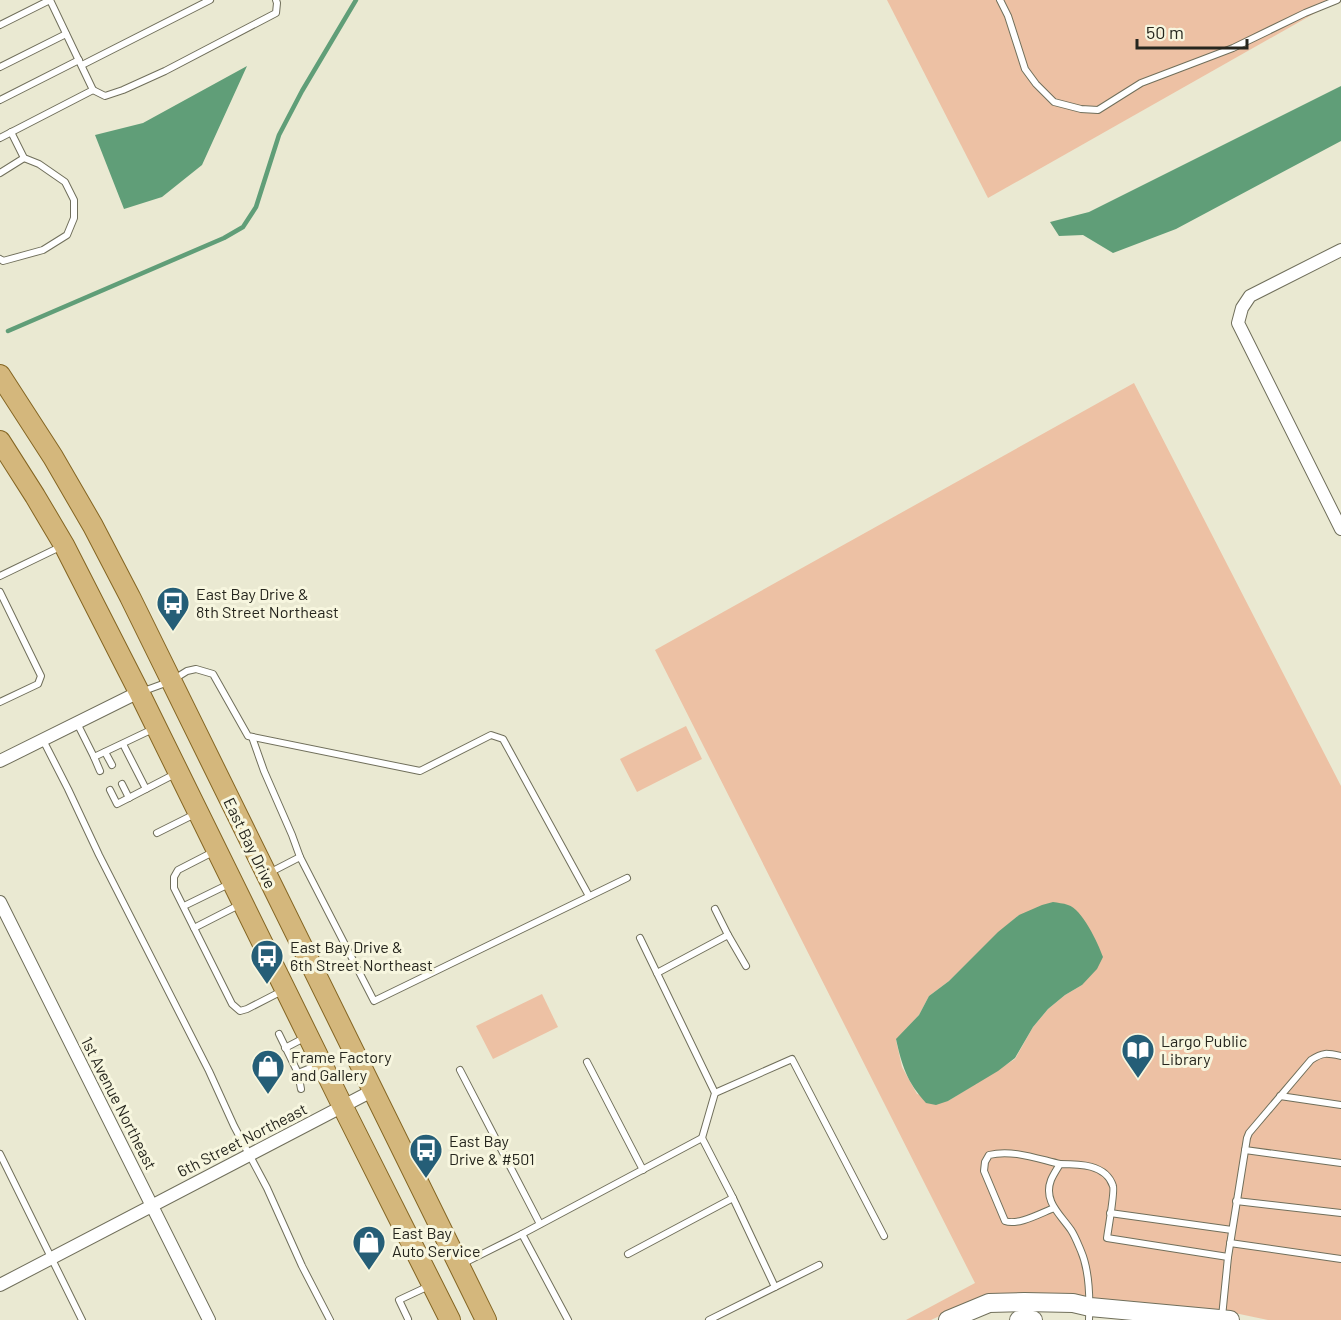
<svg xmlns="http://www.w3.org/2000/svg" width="1341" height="1320" viewBox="0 0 1341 1320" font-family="Barlow,sans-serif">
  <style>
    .green { fill: #edc1a4; fill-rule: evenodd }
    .water { fill: #609e78 }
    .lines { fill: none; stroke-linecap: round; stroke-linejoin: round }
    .stream { stroke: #609e78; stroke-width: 4.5 }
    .lane-casing { stroke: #706f5b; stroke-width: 8 }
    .street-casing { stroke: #706f5b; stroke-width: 14 }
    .secondary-casing { stroke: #706f5b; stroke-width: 20 }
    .primary-casing { stroke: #846522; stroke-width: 22 }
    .lane { stroke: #fff; stroke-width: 6 }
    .street { stroke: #fff; stroke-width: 12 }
    .secondary { stroke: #fff; stroke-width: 18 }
    .primary { stroke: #d4b77c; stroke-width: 20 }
    .labels { text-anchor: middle; stroke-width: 6; stroke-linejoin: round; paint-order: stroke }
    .poi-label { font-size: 16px; fill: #26261e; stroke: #f7f6df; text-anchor: start }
    .street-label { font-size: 16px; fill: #26261e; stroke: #f7f6df }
  </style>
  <rect width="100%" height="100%" fill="#eae9d2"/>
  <!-- green -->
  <g class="green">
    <polygon points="887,0 1338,0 988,198"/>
    <path d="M1134 383 1341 786V1320H1268L1225 1311 952 1310 931 1320H906L975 1283 655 650ZM1019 915 1082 985 1065 995 1048 1009 1033 1027 1015 1059 948 1101 917 1094 902 1067 896 1040 919 1015 929 996 949 981 998 933Z"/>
    <polygon points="686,726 702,759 637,792 620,759"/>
    <polygon points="542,994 558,1027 493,1059 476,1026"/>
  </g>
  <!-- water -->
  <g class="water">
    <polygon points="247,66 202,165 162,197 124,209 95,135 143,123"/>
    <polygon points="1341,86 1341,141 1176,229 1113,253 1083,235 1059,236 1050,222 1089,212"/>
    <path d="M1053 902C1058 903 1063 903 1068 905 1082 909 1098 943 1103 957L1097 969 1082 985 1065 995 1048 1009 1033 1027 1015 1058 998 1071 948 1101 936 1105 926 1103C907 1082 902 1066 896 1039L919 1015 929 996 949 981 998 932 1019 915 1042 905Z"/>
  </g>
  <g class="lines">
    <!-- stream -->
    <polyline class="stream" points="8,331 224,238 243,227 256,207 279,135 302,91 356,0"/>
    <defs>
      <g id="lane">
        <polyline points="1000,0 1008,16 1025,69 1036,84 1054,102 1081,109 1098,110 1141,83 1233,48 1305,13 1337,0"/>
        <polyline points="0,25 50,0 93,90 0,138"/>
        <polyline points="82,65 210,0"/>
        <polyline points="0,67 66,34"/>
        <polyline points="93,90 105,96 123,90 165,71 276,13 277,3 276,0"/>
        <polyline points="0,100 79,60"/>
        <polyline points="0,173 24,158"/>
        <polyline points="0,259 3,261 43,250 67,235 74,218 74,200 65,182 39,164 24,158 11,132"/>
        <polyline points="0,576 60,547"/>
        <polyline points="0,592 41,676 38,684 0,702"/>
        <polyline points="141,692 171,681 187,671 196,669 213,674 248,736 420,771 491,735 503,739 589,896"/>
        <polyline points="77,723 94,757 153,729"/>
        <polyline points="252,737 264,771 292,835 300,857"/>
        <polyline points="43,740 68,789 99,855 209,1071 234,1126 267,1188 302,1266 330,1320"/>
        <polyline points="123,744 146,789"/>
        <polyline points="105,752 112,765"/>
        <polyline points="94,757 100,771"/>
        <polyline points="122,784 129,798"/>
        <polyline points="110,790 117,804 175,774"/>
        <polyline points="157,833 195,814"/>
        <polyline points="213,852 178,870 174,877 174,888 232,1004 240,1011 247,1009 282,991"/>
        <polyline points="269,873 300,857 374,1001 627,878"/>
        <polyline points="184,906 229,884"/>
        <polyline points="715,909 728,935"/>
        <polyline points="194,928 239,905"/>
        <polyline points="640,938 715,1093 702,1138"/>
        <polyline points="657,973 728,935 746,966"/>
        <polyline points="279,1034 298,1073 301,1089"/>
        <polyline points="285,1048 306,1037"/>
        <polyline points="587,1062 643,1170"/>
        <polyline points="460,1070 540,1224"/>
        <polyline points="298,1073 318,1065"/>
        <polyline points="715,1093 792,1059 884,1236"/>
        <polyline points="1280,1096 1341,1105"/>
        <polyline points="1245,1150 1341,1163"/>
        <polyline points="0,1154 82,1320"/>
        <polyline points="1236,1201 1341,1213"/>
        <path d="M1054 1208C1041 1213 1018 1226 1005 1221L984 1171 985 1162 989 1155C1012 1149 1038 1159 1060 1164"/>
        <polyline points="1110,1213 1232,1230"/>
        <polyline points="522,1234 702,1138 733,1198"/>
        <polyline points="1230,1243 1341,1259"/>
        <polyline points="628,1254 733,1198 775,1287"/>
        <polyline points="462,1264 522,1234 568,1320"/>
        <path d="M1222 1317 1228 1257 1247 1138 1249 1133 1311 1060C1323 1052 1327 1053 1341 1056"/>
        <polyline points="408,1319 399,1300 429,1286"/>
        <polyline points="709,1320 819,1265"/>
        <path d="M1089 1320C1090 1298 1090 1272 1081 1251 1078 1244 1075 1236 1071 1230 1060 1214 1043 1201 1051 1180 1053 1175 1057 1169 1060 1164 1079 1164 1106 1164 1113 1186 1115 1191 1108 1230 1107 1238L1228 1257"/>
      </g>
      <g id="street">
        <polyline points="1341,250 1250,296 1242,308 1238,323 1341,529"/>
        <polyline points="0,761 139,692"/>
        <polyline points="0,902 209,1320"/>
        <polyline points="0,1285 372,1091"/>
      </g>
      <g id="secondary">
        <polyline points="948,1320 989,1303 1024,1302 1073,1303 1090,1307 1230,1320"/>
        <polyline points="1019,1320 1033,1320"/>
      </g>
      <g id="primary">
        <polyline points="0,375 53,457 93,526 130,597 486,1320"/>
        <polyline points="0,441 35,496 64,545 139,692 343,1107 450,1320"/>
      </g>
    </defs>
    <!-- lane casing -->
    <use href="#lane" class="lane-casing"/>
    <!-- street casing -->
    <use href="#street" class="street-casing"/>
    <!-- secondary casing -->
    <use href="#secondary" class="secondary-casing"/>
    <!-- primary casing -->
    <use href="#primary" class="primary-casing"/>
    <!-- lane -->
    <use href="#lane" class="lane"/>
    <!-- street -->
    <use href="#street" class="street"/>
    <!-- secondary -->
    <use href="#secondary" class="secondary"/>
    <!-- primary -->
    <use href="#primary" class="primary"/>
  </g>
  <!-- icons -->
  <defs>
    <symbol id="bus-pin" viewBox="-11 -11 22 30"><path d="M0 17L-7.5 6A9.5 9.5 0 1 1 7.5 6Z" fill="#255e77" stroke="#f7f6df"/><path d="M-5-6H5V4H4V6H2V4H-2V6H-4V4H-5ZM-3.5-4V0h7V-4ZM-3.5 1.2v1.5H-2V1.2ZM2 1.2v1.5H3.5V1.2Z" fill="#fff"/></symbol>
    <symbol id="library-pin" viewBox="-11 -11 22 30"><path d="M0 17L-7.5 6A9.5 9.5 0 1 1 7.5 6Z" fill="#255e77" stroke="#f7f6df"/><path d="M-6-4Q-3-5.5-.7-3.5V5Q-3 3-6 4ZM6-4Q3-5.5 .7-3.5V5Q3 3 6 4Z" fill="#fff"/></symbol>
    <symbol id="shop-pin" viewBox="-11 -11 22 30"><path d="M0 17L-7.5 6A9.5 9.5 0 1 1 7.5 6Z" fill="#255e77" stroke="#f7f6df"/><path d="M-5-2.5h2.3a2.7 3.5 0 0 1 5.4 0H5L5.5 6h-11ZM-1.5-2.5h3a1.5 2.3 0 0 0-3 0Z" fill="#fff"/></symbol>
  </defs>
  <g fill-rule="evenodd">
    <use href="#bus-pin" x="154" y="584" width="38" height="52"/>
    <use href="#bus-pin" x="248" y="937" width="38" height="52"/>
    <use href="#library-pin" x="1119" y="1031" width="38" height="52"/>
    <use href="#shop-pin" x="249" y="1047" width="38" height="52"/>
    <use href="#bus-pin" x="407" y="1131" width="38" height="52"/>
    <use href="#shop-pin" x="350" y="1223" width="38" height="52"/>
  </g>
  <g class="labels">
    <!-- poi labels -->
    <g class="poi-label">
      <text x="196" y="600">East Bay Drive &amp;<tspan x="196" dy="18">8th Street Northeast</tspan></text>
      <text x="290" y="953">East Bay Drive &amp;<tspan x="290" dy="18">6th Street Northeast</tspan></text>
      <text x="1161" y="1047">Largo Public<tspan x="1161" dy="18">Library</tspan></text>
      <text x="291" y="1063">Frame Factory<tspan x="291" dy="18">and Gallery</tspan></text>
      <text x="449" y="1147">East Bay<tspan x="449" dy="18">Drive &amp; #501</tspan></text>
      <text x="392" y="1239">East Bay<tspan x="392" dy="18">Auto Service</tspan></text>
    </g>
    <!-- street labels -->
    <g class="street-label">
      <text transform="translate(250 843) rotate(64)" y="6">East Bay Drive</text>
      <text transform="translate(119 1103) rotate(63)" y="6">1st Avenue Northeast</text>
      <text transform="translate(242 1140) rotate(-27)" y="6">6th Street Northeast</text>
    </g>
  </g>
  <!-- scale -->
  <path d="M1137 39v9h110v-9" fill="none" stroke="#26261e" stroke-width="3"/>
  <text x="1146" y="39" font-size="18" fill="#26261e" stroke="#f7f6df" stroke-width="4.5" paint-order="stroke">50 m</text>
</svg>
